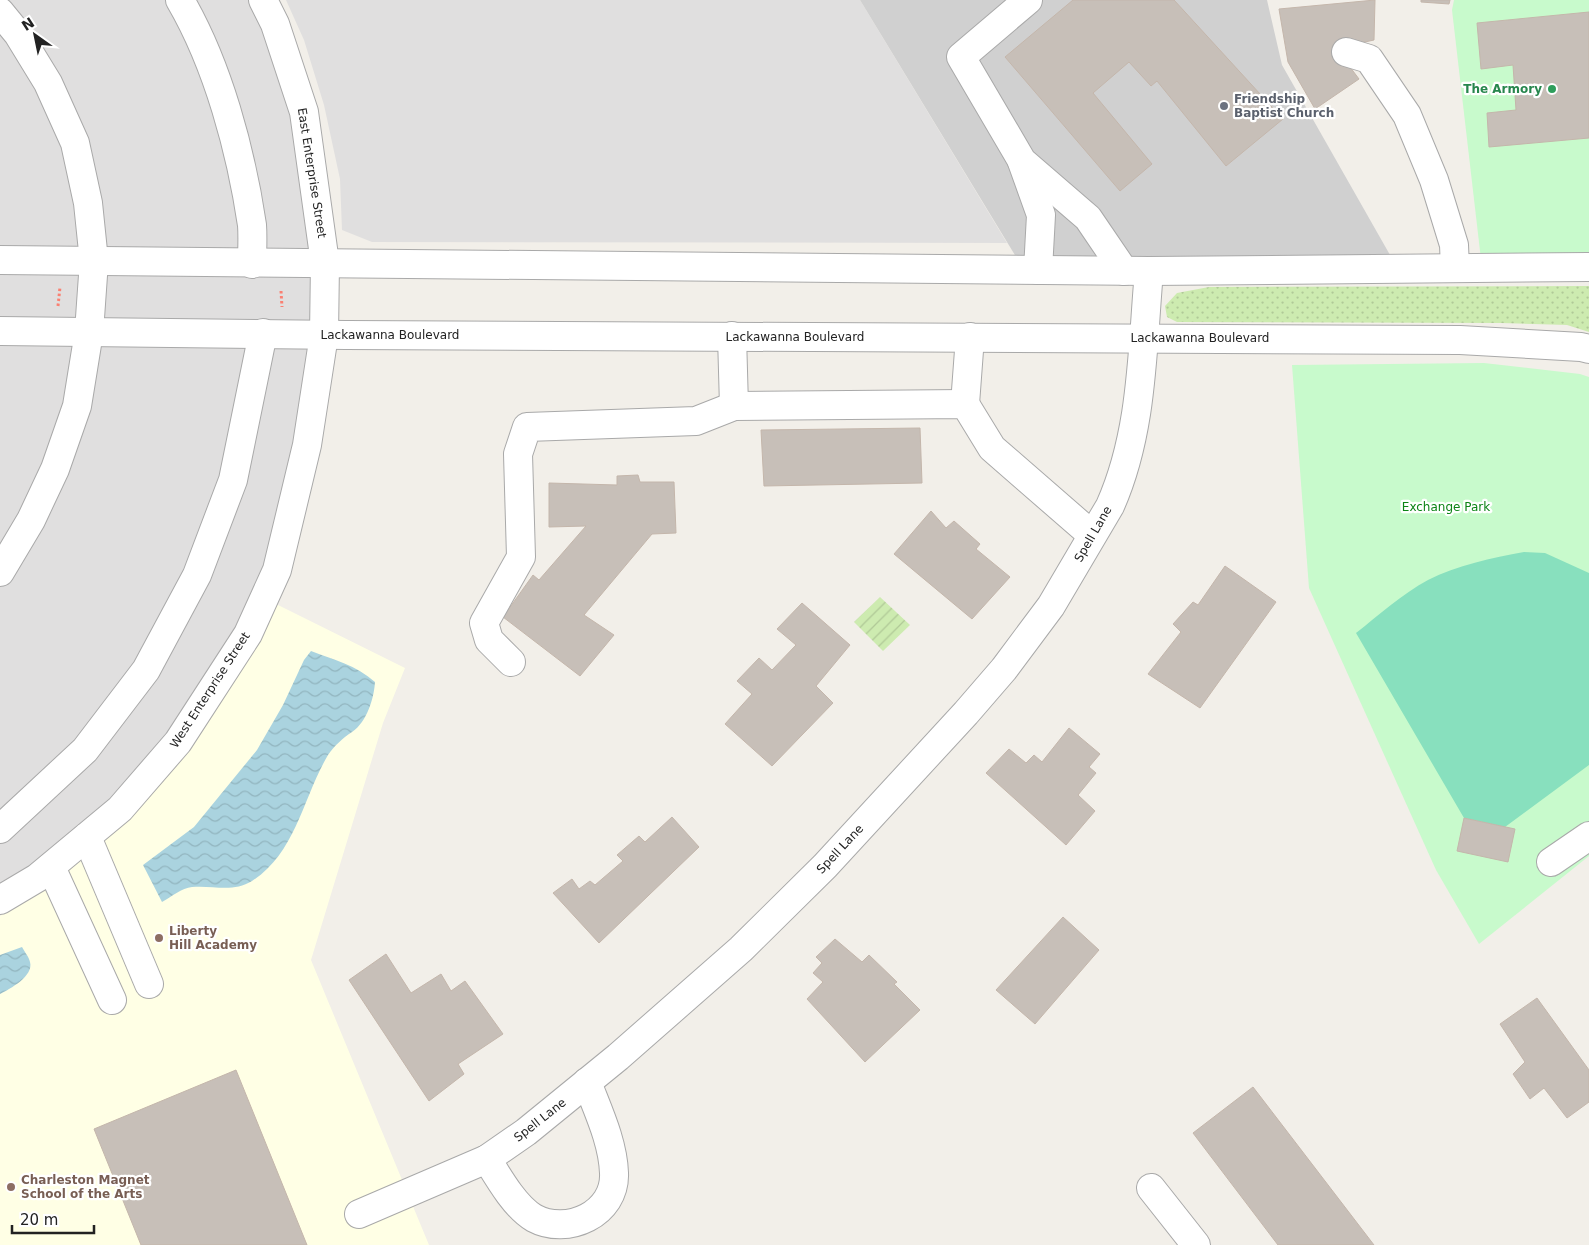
<svg xmlns="http://www.w3.org/2000/svg" width="1589" height="1245" viewBox="0 0 1589 1245" font-family="'DejaVu Sans',sans-serif">
  <style>
    .residential { fill: #e0dfdf }
    .education { fill: #ffffe5 }
    .religious { fill: #d0d0d0 }
    .grass { fill: url(#grass-dots) }
    .park { fill: #c8facc }
    .garden { fill: url(#garden-furrows) }
    .pitch { fill: #88e0be }
    .water { fill: url(#water-waves) }
    .building { fill: #c7bfb8; stroke: #c4b6ab }
    .lines { fill: none; stroke-linecap: round; stroke-linejoin: round }
    .minor-casing { stroke: #a9a9a9; stroke-width: 30 }
    .path { stroke: #fa8072; stroke-width: 3; stroke-dasharray: 2.5 2.5; stroke-linecap: butt }
    .minor { stroke: #fff; stroke-width: 28 }
    .leisure-dot { fill: #2e9e5b; stroke: #fff; stroke-width: 2 }
    .worship-dot { fill: #6b7280; stroke: #fff; stroke-width: 2 }
    .education-dot { fill: #8d6e63; stroke: #fff; stroke-width: 2 }
    .labels { text-anchor: middle; stroke-width: 4.5; stroke-linejoin: round; paint-order: stroke }
    .leisure-label { font-size: 12px; font-weight: bold; fill: #27864d; stroke: #fff; text-anchor: end }
    .worship-label { font-size: 12px; font-weight: bold; fill: #5b616d; stroke: #fff; text-anchor: start }
    .street-label { font-size: 12px; fill: #222; stroke: #fff }
    .park-label { font-size: 12px; fill: #0c8416; stroke: #fff }
    .education-label { font-size: 12px; font-weight: bold; fill: #785e54; stroke: #fff; text-anchor: start }
  </style>
  <defs>
    <pattern id="grass-dots" width="8" height="8" patternUnits="userSpaceOnUse" patternTransform="scale(1.25)"><rect width="8" height="8" fill="#cdebb0"/><path d="M2 2h.1M6 6h.1" fill="none" stroke="#b0c997" stroke-width="1.8" stroke-linecap="round"/></pattern>
    <pattern id="garden-furrows" width="10" height="10" patternUnits="userSpaceOnUse" patternTransform="scale(1.25)"><rect width="10" height="10" fill="#cdebb0"/><path d="M-1 1l2-2M0 10L10 0M9 11l2-2" fill="none" stroke="#b0c997"/></pattern>
    <pattern id="water-waves" width="16" height="10" patternUnits="userSpaceOnUse" patternTransform="scale(1.25)"><rect width="16" height="10" fill="#aad3df"/><path d="M0 5q4-4 8 0t8 0" fill="none" stroke="#92b5bf"/></pattern>
  </defs>
  <rect width="100%" height="100%" fill="#f2efe9"/>
  <!-- residential -->
  <g class="residential">
    <polygon points="0,0 263,0 275,24 325,263 277,570 178,742 0,900"/>
    <polygon points="286,0 860,0 1007,243 372,242 342,230 340,179 324,105 304,40"/>
  </g>
  <!-- education -->
  <polygon class="education" points="274,603 405,668 383,723 311,960 429,1245 0,1245 0,916 56,878"/>
  <!-- religious -->
  <polygon class="religious" points="860,0 1267,0 1282,65 1398,269 1024,270"/>
  <!-- grass -->
  <polygon class="grass" points="1589,286 1589,332 1567,325 1501,323 1177,322 1167,317 1165,306 1177,293 1209,287"/>
  <!-- park -->
  <g class="park">
    <polygon points="1454,0 1589,0 1589,267 1482,268 1452,10"/>
    <polygon points="1484,363 1580,374 1589,377 1589,856 1479,944 1436,870 1309,588 1292,365"/>
  </g>
  <!-- garden -->
  <polygon class="garden" points="880,597 910,625 883,651 854,622"/>
  <!-- pitch -->
  <path class="pitch" d="M1524 552 1545 553 1589 573V765L1505 827 1464 818 1356 633C1379 615 1402 594 1428 580 1457 565 1492 558 1524 552Z"/>
  <!-- water -->
  <g class="water">
    <path d="M311 651C334 660 356 665 375 682 374 698 367 722 352 732 343 738 334 746 328 755 303 797 296 853 252 881 233 893 213 885 192 887 182 888 171 897 162 902L143 865 194 827 257 750 283 705 304 660Z"/>
    <path d="M22 947C24 951 29 957 30 962 34 976 10 989 0 994V955Z"/>
  </g>
  <!-- building -->
  <g class="building">
    <polygon points="1073,0 1174,0 1283,119 1226,166 1157,81 1151,86 1129,62 1093,93 1152,164 1120,191 1005,57"/>
    <polygon points="1375,0 1374,40 1347,46 1344,59 1359,79 1315,109 1288,62 1279,9"/>
    <polygon points="1421,0 1450,0 1449,4 1421,2"/>
    <polygon points="1589,12 1589,138 1489,147 1487,113 1516,110 1513,65 1481,69 1477,23"/>
    <polygon points="920,428 922,483 764,486 761,430"/>
    <polygon points="638,475 640,482 674,482 676,533 652,534 584,615 614,635 580,676 503,617 533,575 539,580 586,526 549,527 549,483 617,485 617,476"/>
    <polygon points="931,511 946,528 954,521 980,544 976,549 1010,577 972,619 894,554"/>
    <polygon points="1225,566 1276,602 1200,708 1148,674 1181,632 1173,624 1193,602 1198,605"/>
    <polygon points="802,603 850,645 816,686 833,703 772,766 725,724 752,694 737,681 759,658 772,670 796,645 777,629"/>
    <polygon points="1069,728 1100,754 1089,767 1096,773 1078,795 1095,811 1066,845 986,773 1009,749 1026,763 1034,755 1042,762"/>
    <polygon points="672,817 699,847 599,943 553,893 572,879 579,889 590,881 595,885 623,861 617,855 639,836 645,842"/>
    <polygon points="1464,818 1515,829 1508,862 1457,851"/>
    <polygon points="1063,917 1099,950 1035,1024 996,990"/>
    <polygon points="835,939 862,962 869,955 897,982 894,984 920,1010 865,1062 807,999 823,982 813,973 822,963 816,957"/>
    <polygon points="386,954 411,993 441,974 451,991 465,981 503,1034 458,1064 464,1074 429,1101 349,980"/>
    <polygon points="1537,998 1589,1070 1589,1102 1567,1118 1544,1088 1530,1099 1513,1074 1525,1062 1500,1024"/>
    <polygon points="236,1070 307,1245 141,1245 94,1129"/>
    <polygon points="1253,1087 1374,1245 1278,1245 1193,1133"/>
  </g>
  <g class="lines">
    <defs>
      <g id="minor">
        <path d="M180 0C218 65 241 151 252 225 253 238 252 251 252 264"/>
        <polyline points="1028,0 961,57 1022,161 1088,218 1124,271"/>
        <polyline points="0,12 18,34 48,83 75,143 88,203 94,261 89,332 77,406 55,469 31,520 0,572"/>
        <polyline points="1346,52 1369,59 1407,115 1434,180 1454,245 1455,268"/>
        <polyline points="1022,162 1041,215 1038,270"/>
        <polyline points="0,260 1149,271 1589,267"/>
        <polyline points="0,331 346,335 1460,340 1581,347 1589,349"/>
        <polyline points="732,336 734,406"/>
        <polyline points="965,404 970,337"/>
        <polyline points="511,662 489,640 484,623 521,557 518,454 527,427 696,421 734,406 965,404 992,448 1092,535"/>
        <polyline points="0,829 85,750 146,670 197,575 233,480 263,333"/>
        <polyline points="87,837 149,984"/>
        <polyline points="1551,862 1589,836"/>
        <polyline points="51,867 112,1000"/>
        <polyline points="0,900 37,878 120,809 178,742 248,634 277,570 307,445 324,335 325,263 304,112 275,24 263,0"/>
        <path d="M487 1159C498 1177 515 1207 534 1218 567 1236 616 1214 614 1173 613 1142 598 1111 587 1082"/>
        <polyline points="1151,1188 1196,1245"/>
        <path d="M359 1214 487 1159 526 1132 618 1057 741 949 825 866 966 713 1004 669 1051 606 1110 506C1143 432 1142 350 1149 271"/>
      </g>
    </defs>
    <!-- minor casing -->
    <use href="#minor" class="minor-casing"/>
    <!-- path -->
    <g class="path">
      <polyline points="281,291 282,307"/>
      <polyline points="58,306 60,287"/>
    </g>
    <!-- minor -->
    <use href="#minor" class="minor"/>
  </g>
  <!-- markers -->
  <circle class="leisure-dot" cx="1552" cy="89" r="5"/>
  <circle class="worship-dot" cx="1224" cy="106" r="5"/>
  <g class="education-dot">
    <circle cx="159" cy="938" r="5"/>
    <circle cx="11" cy="1187" r="5"/>
  </g>
  <g class="labels">
    <!-- leisure labels -->
    <g class="leisure-label">
      <text x="1542" y="93">The Armory</text>
    </g>
    <!-- worship labels -->
    <g class="worship-label">
      <text x="1234" y="103">Friendship<tspan x="1234" dy="14">Baptist Church</tspan></text>
    </g>
    <!-- street labels -->
    <g class="street-label">
      <text transform="translate(312 173) rotate(81)" y="4">East Enterprise Street</text>
      <text x="390" y="339">Lackawanna Boulevard</text>
      <text x="795" y="341">Lackawanna Boulevard</text>
      <text x="1200" y="342">Lackawanna Boulevard</text>
      <text transform="translate(1093 534) rotate(-60)" y="4">Spell Lane</text>
      <text transform="translate(210 690) rotate(-57)" y="4">West Enterprise Street</text>
      <text transform="translate(840 849) rotate(-47)" y="4">Spell Lane</text>
      <text transform="translate(540 1120) rotate(-38)" y="4">Spell Lane</text>
    </g>
    <!-- park labels -->
    <g class="park-label">
      <text x="1446" y="511">Exchange Park</text>
    </g>
    <!-- education labels -->
    <g class="education-label">
      <text x="169" y="935">Liberty<tspan x="169" dy="14">Hill Academy</tspan></text>
      <text x="21" y="1184">Charleston Magnet<tspan x="21" dy="14">School of the Arts</tspan></text>
    </g>
  </g>
  <!-- north arrow -->
  <g transform="translate(35 35) rotate(327)" stroke="#ffffff" stroke-width="4" paint-order="stroke">
  <path d="M0-4L9 19L0 12L-9 19Z" fill="#222222"/>
  <text y="-8" font-size="14" font-weight="bold" text-anchor="middle" fill="#222222">N</text>
  </g>
  <!-- scale -->
  <path d="M12 1225v8h82v-8" fill="none" stroke="#222222" stroke-width="2.5"/>
  <text x="20" y="1225" font-size="15" fill="#222222" stroke="#ffffff" stroke-width="4" paint-order="stroke">20 m</text>
</svg>
